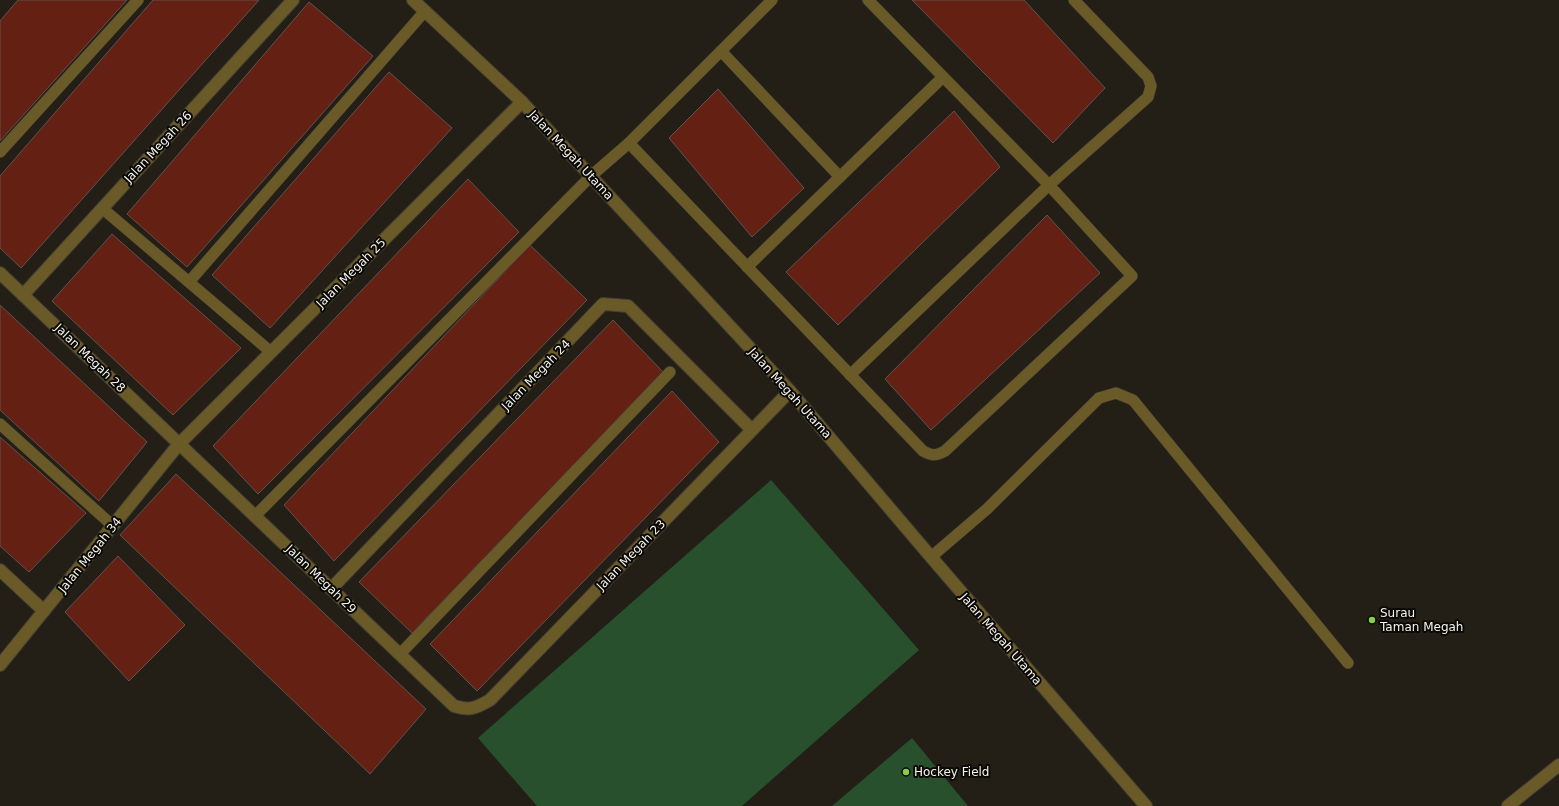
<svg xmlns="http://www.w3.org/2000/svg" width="1559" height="806" viewBox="0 0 1559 806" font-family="'DejaVu Sans',sans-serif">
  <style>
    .green { fill: #29502d }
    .building { fill: #632013; stroke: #605350 }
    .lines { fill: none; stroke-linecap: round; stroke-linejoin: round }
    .lane-casing { stroke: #413d34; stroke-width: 12 }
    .street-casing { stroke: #413d34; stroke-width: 14 }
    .lane { stroke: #6a5a27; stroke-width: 11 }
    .street { stroke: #6a5a27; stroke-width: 12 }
    .poi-dot { fill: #83d04e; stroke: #0a0906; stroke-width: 1.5 }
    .labels { text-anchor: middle; stroke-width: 4; stroke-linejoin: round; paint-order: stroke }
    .street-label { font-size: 12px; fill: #f6f3ed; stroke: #0a0906 }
    .poi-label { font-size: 12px; fill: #f6f3ed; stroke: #0a0906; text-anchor: start }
  </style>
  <rect width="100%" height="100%" fill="#231f16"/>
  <!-- green -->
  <g class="green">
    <polygon points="771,480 919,650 742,806 537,806 478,738"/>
    <polygon points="912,738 968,806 832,806"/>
  </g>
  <!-- building -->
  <g class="building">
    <polygon points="18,0 127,0 0,141 0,21"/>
    <polygon points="153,0 259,0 21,268 0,248 0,176"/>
    <polygon points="912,0 1024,0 1105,88 1053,143"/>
    <polygon points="309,2 373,56 187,267 127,214"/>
    <polygon points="389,72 452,128 270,328 212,275"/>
    <polygon points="718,89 804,188 752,237 669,138"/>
    <polygon points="954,111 1000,167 838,325 786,272"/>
    <polygon points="468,179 519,232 258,494 213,446"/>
    <polygon points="1047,215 1100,273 931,430 885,379"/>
    <polygon points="112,234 241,348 173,415 52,301"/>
    <polygon points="530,245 587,300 334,561 284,505"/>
    <polygon points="0,305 147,442 99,501 0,410"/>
    <polygon points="613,320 663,372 412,633 359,582"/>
    <polygon points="672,391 719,442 477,691 430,644"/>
    <polygon points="0,437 86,513 29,572 0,546"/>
    <polygon points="176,474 426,709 370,774 120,535"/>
    <polygon points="118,556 185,625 129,681 65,612"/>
  </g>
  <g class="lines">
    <defs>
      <g id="lane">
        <polyline points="721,51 840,177"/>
        <path d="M629 143 923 451C932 456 936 456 945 451L1132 276 1049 185 868 0"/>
        <polyline points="0,152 138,0"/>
        <polyline points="102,208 271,352"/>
        <polyline points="747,267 943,77"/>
        <polyline points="189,282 425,11"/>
        <polyline points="850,375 1049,185 1148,97 1151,86 1148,77 1074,0"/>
        <polyline points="0,424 113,526"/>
        <polyline points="255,516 591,176 629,143 772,0"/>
        <polyline points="931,557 987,509 1099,398 1116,393 1133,400 1348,663"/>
        <polyline points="400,654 670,372"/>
      </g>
      <g id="street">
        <polyline points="413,0 522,102 790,391 931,557 1146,806"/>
        <path d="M0 273 454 706C470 711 476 708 490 700L790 391"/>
        <polyline points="23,295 293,0"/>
        <polyline points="0,570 44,611"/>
        <polyline points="331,589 603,304 628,306 752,430"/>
        <polyline points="0,665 179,444 522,102"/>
        <polyline points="1508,806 1559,765"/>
      </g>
    </defs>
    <!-- lane casing -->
    <use href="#lane" class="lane-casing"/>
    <!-- street casing -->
    <use href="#street" class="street-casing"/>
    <!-- lane -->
    <use href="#lane" class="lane"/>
    <!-- street -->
    <use href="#street" class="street"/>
  </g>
  <!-- markers -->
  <g class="poi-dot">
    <circle cx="1372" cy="620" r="4"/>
    <circle cx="906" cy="772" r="4"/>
  </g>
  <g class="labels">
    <!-- street labels -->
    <g class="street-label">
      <text transform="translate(158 147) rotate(-47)" y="4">Jalan Megah 26</text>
      <text transform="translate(571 155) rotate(47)" y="4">Jalan Megah Utama</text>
      <text transform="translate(351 273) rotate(-45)" y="4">Jalan Megah 25</text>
      <text transform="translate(90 358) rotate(44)" y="4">Jalan Megah 28</text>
      <text transform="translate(536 375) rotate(-46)" y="4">Jalan Megah 24</text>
      <text transform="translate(790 393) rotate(48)" y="4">Jalan Megah Utama</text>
      <text transform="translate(90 555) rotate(-51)" y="4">Jalan Megah 34</text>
      <text transform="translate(631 555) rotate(-46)" y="4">Jalan Megah 23</text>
      <text transform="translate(321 579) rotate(44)" y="4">Jalan Megah 29</text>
      <text transform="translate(1001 639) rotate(49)" y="4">Jalan Megah Utama</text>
    </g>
    <!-- poi labels -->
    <g class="poi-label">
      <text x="1380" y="617">Surau<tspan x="1380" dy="14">Taman Megah</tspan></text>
      <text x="914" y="776">Hockey Field</text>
    </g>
  </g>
</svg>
